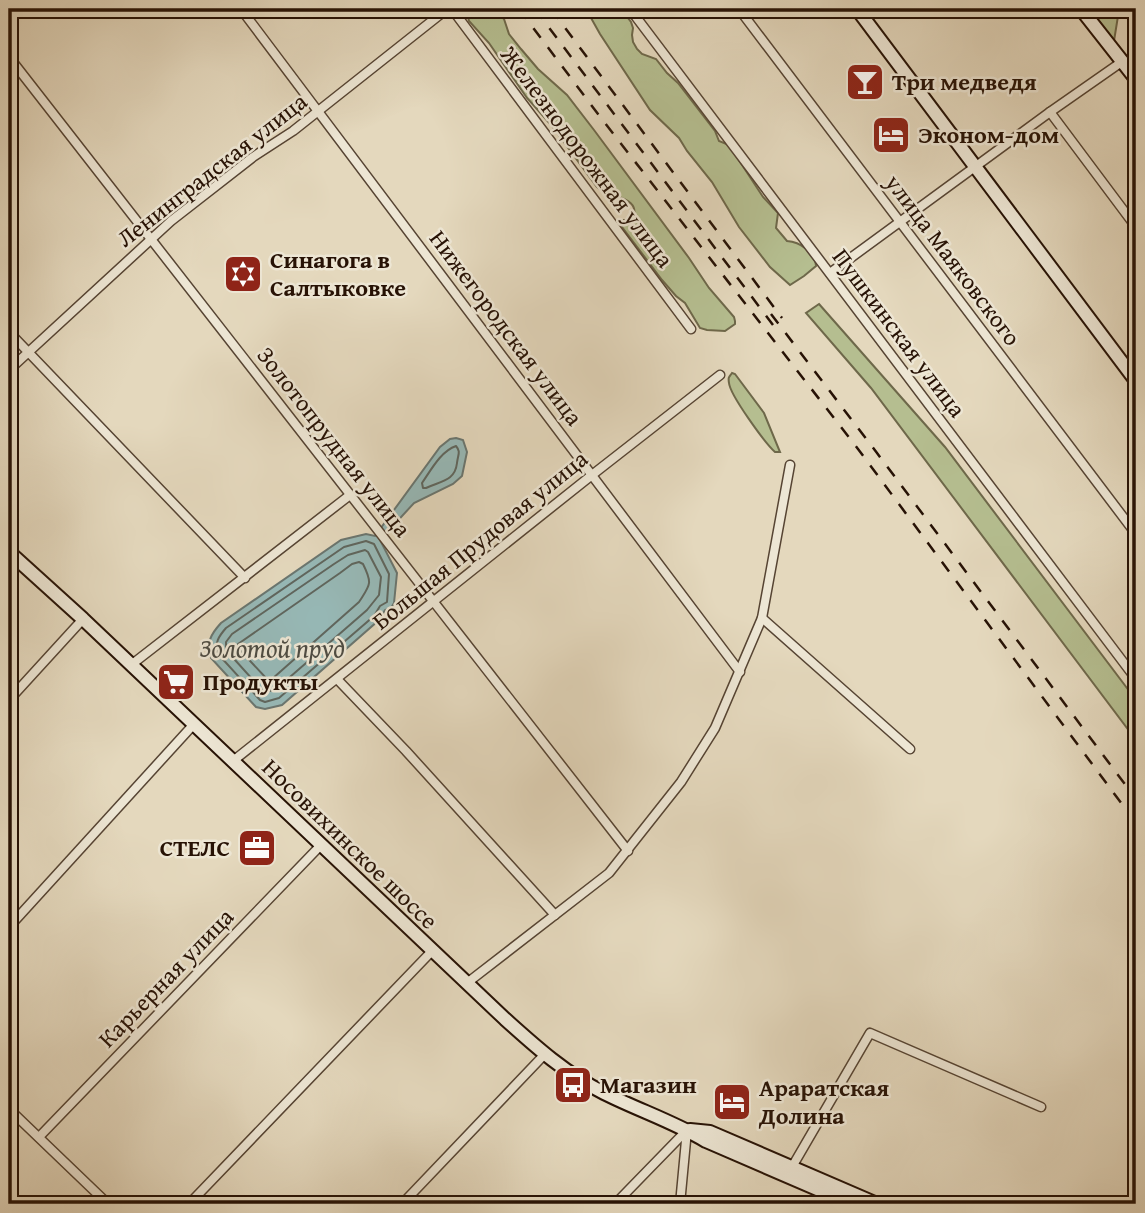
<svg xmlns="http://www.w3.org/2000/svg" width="1145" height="1213" viewBox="0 0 1145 1213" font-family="'Gentium Book Plus',serif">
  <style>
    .green { fill: #b5be90; stroke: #6e684a; stroke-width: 2 }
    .water { fill: #97b9b7; stroke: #6a7670; stroke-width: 2 }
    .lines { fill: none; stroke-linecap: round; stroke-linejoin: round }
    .shore { stroke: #5f665e; stroke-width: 2 }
    .street-casing { stroke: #564433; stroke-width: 11 }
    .secondary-casing { stroke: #271205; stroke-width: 16 }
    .street { stroke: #ede6d4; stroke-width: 8 }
    .secondary { stroke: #ede6d4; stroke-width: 12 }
    .rail { stroke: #271205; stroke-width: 2.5; stroke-dasharray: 12 12; stroke-linecap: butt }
    .labels { text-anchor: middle; stroke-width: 5; stroke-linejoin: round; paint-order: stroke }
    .poi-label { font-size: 24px; font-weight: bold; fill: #271205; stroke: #ede6d4; text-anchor: start }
    .street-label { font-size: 24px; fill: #271205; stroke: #ede6d4 }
    .water-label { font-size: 26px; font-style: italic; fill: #4e4c43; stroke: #ede6d4 }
  </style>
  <rect width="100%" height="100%" fill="#e4d8bd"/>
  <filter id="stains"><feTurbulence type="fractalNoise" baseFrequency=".00286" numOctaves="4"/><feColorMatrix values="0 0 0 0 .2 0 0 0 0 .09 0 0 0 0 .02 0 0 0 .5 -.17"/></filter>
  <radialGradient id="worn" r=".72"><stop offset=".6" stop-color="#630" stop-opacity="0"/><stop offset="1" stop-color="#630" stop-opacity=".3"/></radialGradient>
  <!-- green -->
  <g class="green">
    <path d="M474 9H494L504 19 509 34 521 49 538 69 567 95 594 130 689 258 709 288 734 317 735 321V324L725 331 707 330 700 328 685 303 676 296 662 280 622 227 620 223 622 220H633C642 195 610 199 597 187L552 126 527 98 489 43 469 21 468 17Z"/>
    <path d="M586 9H621L631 22 633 28 632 35 633 42 637 49 642 54 656 59 667 73 678 83 715 131 719 141 729 145 763 197 778 213 776 228 787 241C800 242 815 252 816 266L804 276 790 285 770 267 739 227 712 182 687 151 679 138 650 110 600 34Z"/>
    <polygon points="1087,9 1121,9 1118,16 1114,41"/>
    <polygon points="819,304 945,447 1136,700 1136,740 871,388 806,313"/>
    <path d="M732 373 735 374 764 413 780 452H775C765 443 730 395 729 383 728 377 729 377 732 373Z"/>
  </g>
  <!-- water -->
  <path class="water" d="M456 438 463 440 467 452 462 476 453 484 414 503 380 540 397 573 394 603 391 608 385 610 379 620 282 705 265 709 256 707 211 658C206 642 211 634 221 623L341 540 366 534 375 536 440 447 450 439Z"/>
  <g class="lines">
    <!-- shore -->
    <g class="shore">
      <path d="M456 446C461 452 458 454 457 463 455 481 441 481 426 488H423L422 483C431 470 441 451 456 446Z"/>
      <path d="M366 541 374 544 389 574 387 602 380 606 374 616 279 698 265 702 260 700 218 654C214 643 219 636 226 628L344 547Z"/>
      <polygon points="365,550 368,552 381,577 379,595 367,610 275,690 264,692 226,650 226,642 232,634 334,564 348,555"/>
      <path d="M359 562 363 564C373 584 370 585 359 602L272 679H267L238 648V644L340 573 352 564Z"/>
    </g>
    <defs>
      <g id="street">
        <polyline points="241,9 740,672"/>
        <polyline points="452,9 691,329"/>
        <polyline points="630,9 1136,679"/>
        <polyline points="739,9 1136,534"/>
        <polyline points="9,57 628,851"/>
        <polyline points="1050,112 1136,227"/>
        <polyline points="830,273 1050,112 1123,61"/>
        <polyline points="9,332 245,578"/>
        <polyline points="9,370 171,221 253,157 293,131 447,9"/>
        <polyline points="762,618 910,749"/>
        <polyline points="131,665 350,495"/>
        <polyline points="337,679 406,751 555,915"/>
        <polyline points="9,700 83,619"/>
        <polyline points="233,761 592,475 720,375"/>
        <polyline points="9,927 194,724"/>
        <polyline points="467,983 609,873 681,782 715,728 762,618 790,465"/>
        <polyline points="9,1109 108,1204"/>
        <polyline points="39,1137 321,845"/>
        <polyline points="792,1167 870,1033 1041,1107"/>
        <polyline points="189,1204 432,951"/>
        <polyline points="402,1204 544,1055"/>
        <polyline points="615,1204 687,1130"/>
        <polyline points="680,1204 687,1130"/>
      </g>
      <g id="secondary">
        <polyline points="857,9 1136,381"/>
        <polyline points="1081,9 1136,79"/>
        <path d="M9 552 83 619 505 1019C536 1047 566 1074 604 1093 638 1110 674 1122 706 1141L852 1204"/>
        <polyline points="690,1130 710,1132 877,1204"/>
      </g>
    </defs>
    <!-- street casing -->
    <use href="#street" class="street-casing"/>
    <!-- secondary casing -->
    <use href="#secondary" class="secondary-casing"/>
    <!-- street -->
    <use href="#street" class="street"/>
    <!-- secondary -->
    <use href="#secondary" class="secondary"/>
    <!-- rail -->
    <g class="rail">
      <polyline points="519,9 598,114 858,449 1136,823"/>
      <polyline points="535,9 773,325"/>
      <polyline points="551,9 782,318"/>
      <polyline points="771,314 877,453 1136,799"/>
    </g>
  </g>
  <!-- icons -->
  <defs>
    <symbol id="bar-square" viewBox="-11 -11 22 22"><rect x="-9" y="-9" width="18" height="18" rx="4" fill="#8f2418" stroke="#ede6d4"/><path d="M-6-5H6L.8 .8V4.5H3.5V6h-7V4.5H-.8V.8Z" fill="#fff"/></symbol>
    <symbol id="hotel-square" viewBox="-11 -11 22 22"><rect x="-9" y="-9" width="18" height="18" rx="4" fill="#8f2418" stroke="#ede6d4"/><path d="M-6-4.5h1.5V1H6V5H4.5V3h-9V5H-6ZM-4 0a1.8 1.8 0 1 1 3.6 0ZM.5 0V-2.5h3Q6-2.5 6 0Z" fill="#fff"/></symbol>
    <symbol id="synagogue-square" viewBox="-11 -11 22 22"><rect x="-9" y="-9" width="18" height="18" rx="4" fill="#8f2418" stroke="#ede6d4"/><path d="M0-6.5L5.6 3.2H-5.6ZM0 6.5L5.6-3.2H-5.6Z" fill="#fff"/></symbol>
    <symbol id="supermarket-square" viewBox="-11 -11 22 22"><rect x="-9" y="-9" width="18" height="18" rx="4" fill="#8f2418" stroke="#ede6d4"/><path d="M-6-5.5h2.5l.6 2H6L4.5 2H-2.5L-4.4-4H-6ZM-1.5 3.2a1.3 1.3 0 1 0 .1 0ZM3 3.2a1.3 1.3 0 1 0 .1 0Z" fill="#fff"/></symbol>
    <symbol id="office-square" viewBox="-11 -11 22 22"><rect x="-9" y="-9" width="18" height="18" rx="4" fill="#8f2418" stroke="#ede6d4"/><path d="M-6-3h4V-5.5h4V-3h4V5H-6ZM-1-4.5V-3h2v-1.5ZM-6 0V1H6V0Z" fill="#fff"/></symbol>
    <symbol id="bus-square" viewBox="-11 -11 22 22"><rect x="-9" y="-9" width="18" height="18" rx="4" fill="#8f2418" stroke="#ede6d4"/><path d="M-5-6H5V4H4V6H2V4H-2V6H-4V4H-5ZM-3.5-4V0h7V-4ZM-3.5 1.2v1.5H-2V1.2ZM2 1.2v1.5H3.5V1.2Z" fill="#fff"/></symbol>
  </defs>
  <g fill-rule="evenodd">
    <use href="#bar-square" x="843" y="60" width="44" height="44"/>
    <use href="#hotel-square" x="869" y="113" width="44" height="44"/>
    <use href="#synagogue-square" x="221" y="252" width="44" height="44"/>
    <use href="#supermarket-square" x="154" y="660" width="44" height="44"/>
    <use href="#office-square" x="235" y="826" width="44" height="44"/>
    <use href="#bus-square" x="551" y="1063" width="44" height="44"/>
    <use href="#hotel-square" x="710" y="1080" width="44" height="44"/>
  </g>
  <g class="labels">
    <!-- poi labels -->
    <g class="poi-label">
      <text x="892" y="90">Три медведя</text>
      <text x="918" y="143">Эконом-дом</text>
      <text x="270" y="268">Синагога в<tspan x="270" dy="28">Салтыковке</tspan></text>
      <text x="203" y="690">Продукты</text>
      <text x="230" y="856" text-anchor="end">СТЕЛС</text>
      <text x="600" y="1093">Магазин</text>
      <text x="759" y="1096">Араратская<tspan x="759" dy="28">Долина</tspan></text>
    </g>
    <!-- street labels -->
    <g class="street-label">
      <text transform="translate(587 157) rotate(53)" y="8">Железнодорожная улица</text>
      <text transform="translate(212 170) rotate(-38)" y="8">Ленинградская улица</text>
      <text transform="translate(953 260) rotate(53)" y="8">улица Маяковского</text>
      <text transform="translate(506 328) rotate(53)" y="8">Нижегородская улица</text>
      <text transform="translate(899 333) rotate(53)" y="8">Пушкинская улица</text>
      <text transform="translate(334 442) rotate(52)" y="8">Золотопрудная улица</text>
      <text transform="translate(480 540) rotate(-39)" y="8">Большая Прудовая улица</text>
      <text transform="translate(350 844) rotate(44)" y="8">Носовихинское шоссе</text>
      <text transform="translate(166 978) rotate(-46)" y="8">Карьерная улица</text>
    </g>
    <!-- water labels -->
    <g class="water-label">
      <text x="272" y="657">Золотой пруд</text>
    </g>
  </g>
  <!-- margin -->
  <rect width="1145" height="1213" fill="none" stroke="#e4d8bd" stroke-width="35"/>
  <rect x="10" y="10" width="1124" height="1192" fill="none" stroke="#271205" stroke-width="3.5"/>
  <rect x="18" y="18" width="1110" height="1178" fill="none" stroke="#271205" stroke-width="2"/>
  <rect width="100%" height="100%" filter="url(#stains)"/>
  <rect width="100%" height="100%" fill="url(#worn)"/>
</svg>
